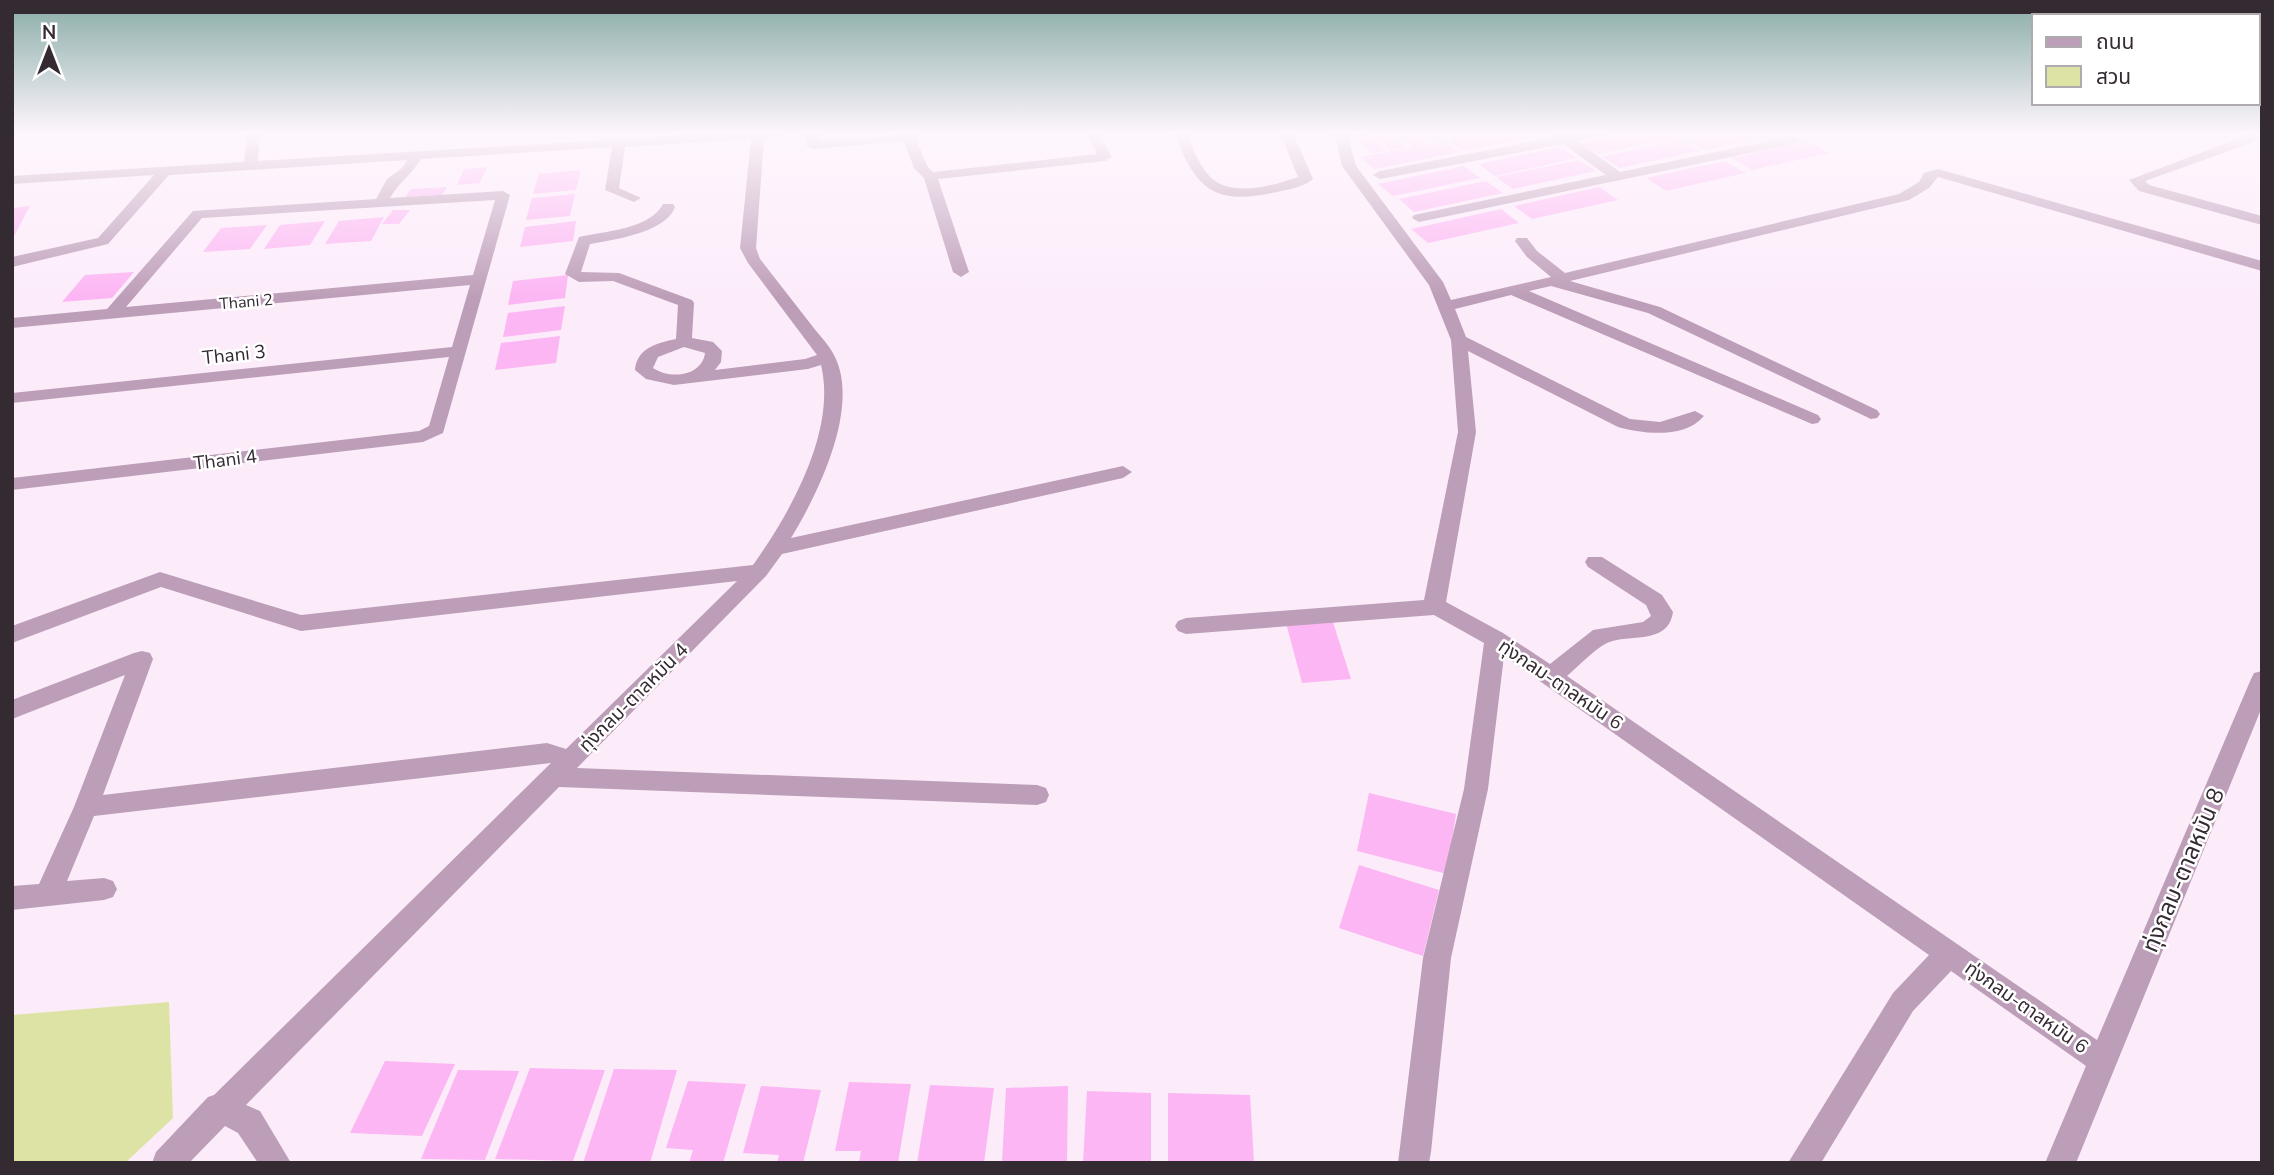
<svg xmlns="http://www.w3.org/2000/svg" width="2274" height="1175" viewBox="0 0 2274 1175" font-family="'Nunito Sans','Noto Sans Thai',sans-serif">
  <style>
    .green { fill: #dde3a4 }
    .building { fill: #fcb6f3 }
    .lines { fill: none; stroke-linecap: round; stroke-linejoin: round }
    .minor { fill: #bd9eb8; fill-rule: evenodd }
    .labels { text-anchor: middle; stroke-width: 5; stroke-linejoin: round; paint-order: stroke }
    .far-street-label { font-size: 16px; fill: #342a32; stroke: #fff }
    .street-label { font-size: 19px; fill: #342a32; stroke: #fff }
    .near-street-label { font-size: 23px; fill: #342a32; stroke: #fff }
  </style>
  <rect width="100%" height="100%" fill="#fcecfa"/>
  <!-- green -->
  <polygon class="green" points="169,1002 173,1118 125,1163 12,1163 12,1015"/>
  <!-- building -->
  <g class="building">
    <polygon points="1387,133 1405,147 1391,150 1372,135"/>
    <polygon points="1395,133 1413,133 1427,144 1443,141 1459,152 1374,169 1360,157 1413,147"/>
    <polygon points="1421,133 1439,133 1447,139 1432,141"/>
    <polygon points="1485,133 1540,133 1544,135 1463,151 1448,140"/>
    <polygon points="1628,133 1667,133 1675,138 1597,154 1580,143"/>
    <polygon points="1717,133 1764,133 1770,136 1704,150 1686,139"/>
    <polygon points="1369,136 1387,151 1372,153 1354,138"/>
    <polygon points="1680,140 1699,151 1620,168 1602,157"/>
    <polygon points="1808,141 1829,153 1752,170 1732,158"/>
    <polygon points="1560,147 1577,158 1495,176 1479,164"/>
    <polygon points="1579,160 1596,171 1513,189 1496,177"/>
    <polygon points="1725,161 1745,173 1666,191 1646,178"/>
    <polygon points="1464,166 1480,178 1393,196 1378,184"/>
    <polygon points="487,167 480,183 457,185 464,169"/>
    <polygon points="581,170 576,190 533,194 539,174"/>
    <polygon points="1486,181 1503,193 1414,212 1399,199"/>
    <polygon points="447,187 442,195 405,197 411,189"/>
    <polygon points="1599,187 1618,200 1532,219 1514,206"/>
    <polygon points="575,194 570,216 526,220 532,198"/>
    <polygon points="30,206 12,240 12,208"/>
    <polygon points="1501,209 1519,223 1428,243 1411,229"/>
    <polygon points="393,210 410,210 399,224 382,224"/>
    <polygon points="384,217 371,241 325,244 339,221"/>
    <polygon points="325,221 310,245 264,249 280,225"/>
    <polygon points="576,221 573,241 520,247 525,227"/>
    <polygon points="267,225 250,249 203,252 221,228"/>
    <polygon points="134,272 112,298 62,302 85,275"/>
    <polygon points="568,275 565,298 508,305 513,281"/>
    <polygon points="565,306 561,330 503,337 508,313"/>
    <polygon points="560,336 556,363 495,370 501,343"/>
    <polygon points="1332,619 1351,679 1302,683 1286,623"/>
    <polygon points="1369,793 1456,814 1447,874 1357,851"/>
    <polygon points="1359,865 1439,890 1423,956 1339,928"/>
    <polygon points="385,1061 455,1064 422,1136 350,1133"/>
    <polygon points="530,1068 605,1070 573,1161 495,1159"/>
    <polygon points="614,1069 677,1070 650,1163 583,1163"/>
    <polygon points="458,1070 519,1071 485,1160 421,1159"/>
    <polygon points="688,1081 746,1084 723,1163 689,1163 693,1150 666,1148"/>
    <polygon points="849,1082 911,1084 898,1163 859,1163 861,1151 835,1151"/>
    <polygon points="930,1085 994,1088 984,1163 917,1163"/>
    <polygon points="761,1086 821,1090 803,1163 777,1163 779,1155 743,1153"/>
    <polygon points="1068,1086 1067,1163 1002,1163 1006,1088"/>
    <polygon points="1087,1091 1151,1093 1151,1163 1083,1163"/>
    <polygon points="1168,1093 1250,1095 1254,1163 1168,1163"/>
  </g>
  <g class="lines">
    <!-- minor -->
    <g class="minor">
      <path d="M247 133H260L258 161 721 133H788L782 137 764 138 756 248 760 259C778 282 795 304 813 327 820 336 830 346 835 357 860 408 818 494 791 538L1123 466 1132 472 1123 478 782 554 766 576 577 768 1037 785 1046 788 1049 795 1046 802 1037 805 559 787 246 1105 260 1111 291 1163H258L238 1133 225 1126 189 1163H152L156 1152 208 1097 214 1095 551 763 94 816 67 881 104 878 113 881 117 889 113 897 104 900 12 910V886L39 884 74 807 125 675 12 719V700L134 653 142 651 150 653 153 659 103 795 547 743 566 749 737 581 301 631 161 587 12 643V626L160 572 301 615 753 565C790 513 837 431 821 365L808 369 674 385 646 379 635 370C637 348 657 343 676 339L678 305 613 281 579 282 565 274 579 237C604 231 649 230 663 204H673L675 207C667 232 613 240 590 244L581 272 619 273 692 300 694 303 692 338 713 342 722 351 721 362 715 370 805 359 817 355 748 263 740 248 751 139 625 147 619 188 641 198 634 202 605 190 612 147 421 159C412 174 399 182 390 198L503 191 510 195 443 433 423 442 12 490V478L419 431 429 426 449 357 12 403V393L452 347 470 285 12 328V318L107 309 193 211 376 199 387 179 402 168 407 160 169 175 108 244 12 267V257L98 238 154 175 12 184V176L244 162ZM495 200 473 275 126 307 202 218ZM684 347 705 353C702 376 671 380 653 368L658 357Z"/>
      <polygon points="806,133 818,133 819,141 914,134 927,166 933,172 1097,154 1087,133 1099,133 1112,157 1105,161 938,179 969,272 961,277 953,272 924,178 914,168 904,141 813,149 806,145"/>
      <path d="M1174 133H1186C1193 146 1197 161 1206 172 1226 200 1272 186 1298 177L1280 133H1293L1313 179C1303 188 1285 190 1272 193 1210 206 1195 185 1174 133Z"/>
      <path d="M1331 133 1347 134 1356 166 1443 282 1451 300 1551 277 1527 257 1515 241 1517 238H1527L1537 251 1565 273 1899 194 1919 182 1924 173 1938 169 2262 261V271L1938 177 1929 188 1909 200 1570 281 1660 307 1877 410 1880 414 1877 418 1871 419 1648 313 1551 286 1529 291 1818 415 1821 419 1818 423 1812 424 1511 295 1455 309 1466 337 1630 419 1660 422 1695 411 1704 416C1685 439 1643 434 1618 427L1468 351 1476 432 1446 602 1503 633 1550 664 1593 630 1643 622 1651 616 1646 605 1588 567 1585 562 1588 557H1602L1662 595 1673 612C1668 646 1629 633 1607 643 1593 650 1579 666 1567 676L2097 1040 2251 679 2254 673 2262 671V707L2076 1163H2045L2086 1066 1951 971 1913 1011 1821 1163H1788L1893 993 1929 955 1504 656 1488 789 1451 958 1431 1152 1429 1163H1398L1423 958 1464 789 1484 643 1434 615 1186 634 1178 631 1175 626 1178 621 1186 618 1424 600 1458 432 1451 340 1429 285 1342 166 1336 139Z"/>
      <polygon points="1353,133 1369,133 1362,137"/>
      <polygon points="1558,133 1604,133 1603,136 1577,141 1620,172 1793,136 1800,140 1793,144 1419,222 1412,218 1414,215 1606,175 1563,144 1380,179 1373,175 1380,171 1555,137"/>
      <polygon points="2253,133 2262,133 2262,139 2145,181 2149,185 2262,216 2262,225 2139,191 2129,180"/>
    </g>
  </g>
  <!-- sky -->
  <linearGradient id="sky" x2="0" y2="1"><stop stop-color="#89aca8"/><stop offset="0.45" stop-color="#fef6fd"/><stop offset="1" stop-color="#fef6fd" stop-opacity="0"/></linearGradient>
  <rect width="2274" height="297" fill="url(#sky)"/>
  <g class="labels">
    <!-- far-street labels -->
    <g class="far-street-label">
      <text transform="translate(246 301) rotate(-5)" y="6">Thani 2</text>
    </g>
    <!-- street labels -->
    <g class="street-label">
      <text transform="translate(234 354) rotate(-6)" y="7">Thani 3</text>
      <text transform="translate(225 459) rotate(-7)" y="7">Thani 4</text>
      <text transform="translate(1561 684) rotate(34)" y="7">ทุ่งกลม-ตาลหมัน 6</text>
      <text transform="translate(633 697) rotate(-45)" y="7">ทุ่งกลม-ตาลหมัน 4</text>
      <text transform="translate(2027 1007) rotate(35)" y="7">ทุ่งกลม-ตาลหมัน 6</text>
    </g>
    <!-- near-street labels -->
    <g class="near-street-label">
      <text transform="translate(2183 870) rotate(-67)" y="8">ทุ่งกลม-ตาลหมัน 8</text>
    </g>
  </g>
  <!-- border -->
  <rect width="2274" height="1175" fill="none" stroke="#342a32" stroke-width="28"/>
  <!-- legend -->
  <rect x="2032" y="14" width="228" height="91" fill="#ffffff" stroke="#aeaaad" stroke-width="2"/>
  <rect x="2046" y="37" width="35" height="10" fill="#bd9eb8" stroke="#aeaaad" stroke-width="2"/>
  <text x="2096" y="49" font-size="21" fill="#342a32">ถนน</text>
  <rect x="2046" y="66" width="35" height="21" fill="#dde3a4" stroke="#aeaaad" stroke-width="2"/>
  <text x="2096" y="84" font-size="21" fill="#342a32">สวน</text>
  <!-- north arrow -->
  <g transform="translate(49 49)" stroke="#ffffff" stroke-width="5" paint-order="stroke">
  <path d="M0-5L12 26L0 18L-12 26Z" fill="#342a32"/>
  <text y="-10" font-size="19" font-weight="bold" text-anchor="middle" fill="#342a32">N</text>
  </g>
</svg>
